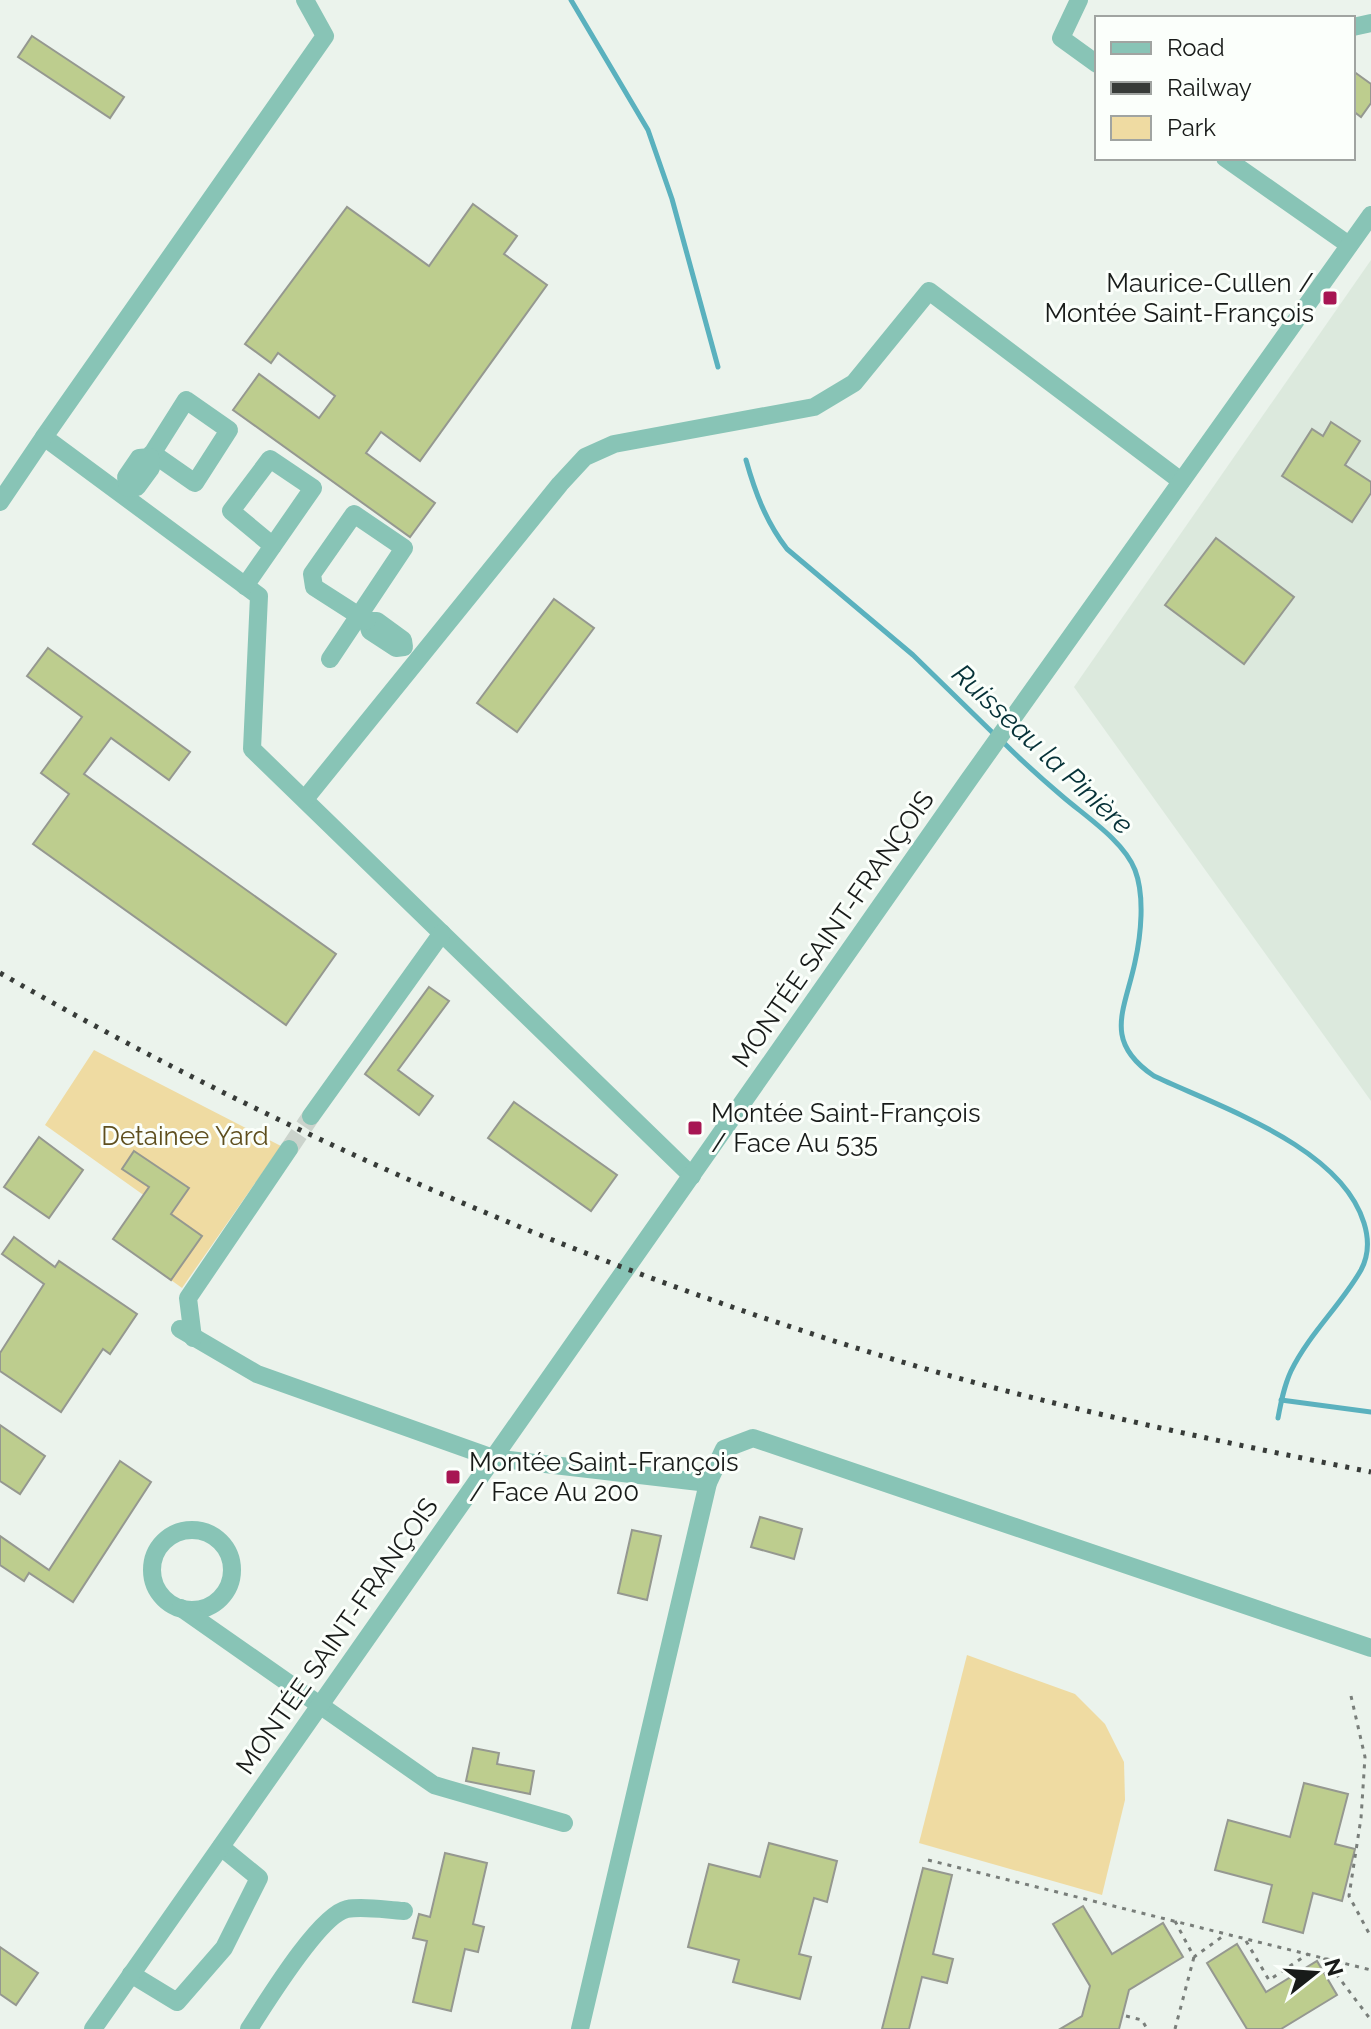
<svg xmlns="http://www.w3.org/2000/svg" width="1371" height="2029" viewBox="0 0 1371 2029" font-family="Raleway,sans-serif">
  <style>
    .built { fill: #dce9dd }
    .green { fill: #efdba2 }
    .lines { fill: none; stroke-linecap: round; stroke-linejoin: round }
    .stream { stroke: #5ab1be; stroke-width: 5 }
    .building { fill: #bdcd8e; stroke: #959890; stroke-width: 2 }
    .minor-tunnel { stroke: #cbd3cc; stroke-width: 18; stroke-dasharray: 18 9; stroke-linecap: butt }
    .path { stroke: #797e7a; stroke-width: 3; stroke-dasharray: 4 6; stroke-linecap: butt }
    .minor { stroke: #88c4b6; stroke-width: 18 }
    .rail { stroke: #373b38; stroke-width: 5; stroke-dasharray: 4 8; stroke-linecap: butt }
    .poi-dot { fill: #a71653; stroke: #fbfffb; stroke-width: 3 }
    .labels { text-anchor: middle; stroke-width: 6; stroke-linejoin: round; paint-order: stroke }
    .poi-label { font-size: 26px; fill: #181b19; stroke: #fbfffb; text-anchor: start }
    .street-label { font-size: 26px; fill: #181b19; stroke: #fbfffb }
    .park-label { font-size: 26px; fill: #5f4f1e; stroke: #fbfffb }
    .water-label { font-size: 28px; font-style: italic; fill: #053137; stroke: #fbfffb }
  </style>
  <rect width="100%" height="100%" fill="#ebf3ec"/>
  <!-- built -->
  <polygon class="built" points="1371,260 1371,1101 1074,687"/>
  <!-- green -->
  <g class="green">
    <polygon points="94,1050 281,1146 182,1288 171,1280 201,1236 171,1214 189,1187 134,1151 171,1202 166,1211 45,1125"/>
    <polygon points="967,1655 1075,1694 1105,1724 1124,1762 1125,1800 1102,1895 919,1843"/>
  </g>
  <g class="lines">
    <!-- stream -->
    <g class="stream">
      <polyline points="571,0 648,130 672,199 718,367"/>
      <path d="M746 460C755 492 766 522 787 549L913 655 995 735"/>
      <path d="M1003 742C1022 761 1042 779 1062 796 1085 816 1124 841 1135 870 1145 896 1141 935 1135 962 1125 1010 1102 1041 1154 1076 1220 1107 1341 1147 1364 1223 1369 1239 1369 1255 1361 1270 1341 1305 1309 1334 1291 1371 1284 1386 1281 1402 1278 1418"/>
      <polyline points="1281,1400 1371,1412"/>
    </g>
  </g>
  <!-- building -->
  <g class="building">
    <polygon points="32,36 124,97 110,118 18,57"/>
    <polygon points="1353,71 1371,84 1371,103 1361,117 1353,111"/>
    <polygon points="473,204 517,236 504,254 547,285 420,461 381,432 366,453 435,503 410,537 233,410 259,374 319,418 335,396 278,353 271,363 245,344 347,207 429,266"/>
    <polygon points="1331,422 1360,441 1345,465 1371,482 1371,493 1352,522 1282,476 1312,429 1323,436"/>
    <polygon points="1216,538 1294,597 1244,664 1165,605"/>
    <polygon points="554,599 594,628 517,732 477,703"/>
    <polygon points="48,648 190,752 169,780 111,738 84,774 336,954 286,1025 33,844 69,794 41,773 82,717 27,676"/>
    <polygon points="429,987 449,1001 398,1070 433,1096 419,1115 365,1074"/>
    <polygon points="514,1102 617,1175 591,1211 488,1138"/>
    <polygon points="39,1137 83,1170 49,1218 4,1187"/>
    <polygon points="134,1151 189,1188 171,1214 202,1236 171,1280 113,1239 149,1187 122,1169"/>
    <polygon points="14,1237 55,1267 59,1261 137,1314 110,1354 103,1349 61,1412 0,1371 0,1353 44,1284 2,1254"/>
    <polygon points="0,1425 45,1456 20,1494 0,1481"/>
    <polygon points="120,1461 151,1482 73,1602 29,1573 24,1581 0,1565 0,1536 49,1570"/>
    <polygon points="760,1517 802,1529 794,1559 751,1547"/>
    <polygon points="632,1530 661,1536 647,1600 618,1593"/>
    <polygon points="473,1748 499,1753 497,1764 534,1771 530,1794 466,1781"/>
    <polygon points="1304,1783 1348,1794 1335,1844 1355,1849 1342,1901 1313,1893 1303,1933 1263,1922 1272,1885 1215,1870 1228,1820 1290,1837"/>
    <polygon points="769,1843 837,1861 827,1902 814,1898 799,1954 811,1957 800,1999 733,1982 739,1960 688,1947 709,1864 760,1877"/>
    <polygon points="445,1853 487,1863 473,1924 484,1927 478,1952 465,1949 451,2011 413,2002 427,1941 413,1938 419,1914 430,1917"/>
    <polygon points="923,1868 952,1875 933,1954 953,1959 947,1983 922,1977 909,2029 882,2029"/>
    <polygon points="1083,1906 1112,1954 1163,1923 1183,1957 1129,1990 1119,2029 1060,2029 1082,2016 1090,1986 1053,1924"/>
    <polygon points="1237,1944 1266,1992 1317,1961 1337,1995 1281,2029 1247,2029 1207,1963"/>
    <polygon points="0,1947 38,1973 16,2005 0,1994"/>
  </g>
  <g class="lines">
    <!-- minor-tunnel -->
    <polyline class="minor-tunnel" points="289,1149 311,1116"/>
    <!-- path -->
    <g class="path">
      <polyline points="1351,1696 1365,1757 1361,1818 1349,1896 1371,1937"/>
      <polyline points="928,1860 1371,1970"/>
      <polyline points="1175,1921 1194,1957 1226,1934"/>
      <polyline points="1246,1941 1269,1980 1308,1954"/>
      <polyline points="1324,1958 1371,2020"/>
      <polyline points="1126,2016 1142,2020 1147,2029"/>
      <polyline points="1175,2029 1194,1957"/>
    </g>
    <!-- minor -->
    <g class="minor">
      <polyline points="305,0 325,36 44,437 259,596 252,749 692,1176"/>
      <polyline points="1079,0 1061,38 1097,64"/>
      <polyline points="1353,27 1371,23"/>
      <polyline points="1225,158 1349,245"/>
      <polyline points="150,457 186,400 229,430 195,483 152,453"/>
      <polygon points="150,457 151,468 137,487 128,488 126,477 139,458"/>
      <polyline points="0,502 44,437"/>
      <polyline points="245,586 313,488 270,459 231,511 273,546"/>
      <polygon points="367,621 377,621 403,640 404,647 396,648 370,631"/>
      <polyline points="330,659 404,548 354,514 312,574 314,587 367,621"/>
      <polyline points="305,799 560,484 585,457 614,444 814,407 854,383 929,291 1181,481"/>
      <polyline points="311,1116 442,933"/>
      <polyline points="180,1329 257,1374 493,1458 708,1483"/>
      <polyline points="193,1338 188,1298 289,1149"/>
      <circle cx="192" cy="1570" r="40"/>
      <polyline points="181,1608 434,1785 564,1823"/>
      <polyline points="131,1974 177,2002 224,1948 259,1878 221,1847"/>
      <polyline points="93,2029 968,781 1371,215"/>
      <path d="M249 2029C266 2003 319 1915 347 1909 364 1906 386 1910 404 1911"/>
      <polyline points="580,2029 708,1483 724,1449 753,1438 1371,1648"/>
    </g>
    <!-- rail -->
    <path class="rail" d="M0 973C293 1141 616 1280 940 1373 1082 1413 1227 1443 1371 1472"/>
  </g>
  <!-- markers -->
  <g class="poi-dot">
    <rect x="1322" y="290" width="16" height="16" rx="4"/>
    <rect x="687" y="1120" width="16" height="16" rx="4"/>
    <rect x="445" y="1469" width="16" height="16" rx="4"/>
  </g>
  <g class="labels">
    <!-- poi labels -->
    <g class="poi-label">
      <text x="1314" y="292" text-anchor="end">Maurice-Cullen /<tspan x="1314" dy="30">Montée Saint-François</tspan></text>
      <text x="711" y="1122">Montée Saint-François<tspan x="711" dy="30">/ Face Au 535</tspan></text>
      <text x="469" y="1471">Montée Saint-François<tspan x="469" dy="30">/ Face Au 200</tspan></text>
    </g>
    <!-- street labels -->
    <g class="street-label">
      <text transform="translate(833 929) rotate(-55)" y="9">MONTÉE SAINT-FRANÇOIS</text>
      <text transform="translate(337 1636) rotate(-55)" y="9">MONTÉE SAINT-FRANÇOIS</text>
    </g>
    <!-- park labels -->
    <g class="park-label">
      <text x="185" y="1145">Detainee Yard</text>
    </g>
    <!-- water labels -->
    <g class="water-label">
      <text transform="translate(1043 749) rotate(43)" y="10">Ruisseau la Pinière</text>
    </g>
  </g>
  <!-- legend -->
  <rect x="1095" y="16" width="260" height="144" fill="#fbfffb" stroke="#a0a4a1" stroke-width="2"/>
  <rect x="1111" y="42" width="40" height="12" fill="#88c4b6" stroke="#a0a4a1" stroke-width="2"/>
  <text x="1167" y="56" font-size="24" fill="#181b19">Road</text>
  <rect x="1111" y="82" width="40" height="12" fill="#373b38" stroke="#a0a4a1" stroke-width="2"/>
  <text x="1167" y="96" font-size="24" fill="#181b19">Railway</text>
  <rect x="1111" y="116" width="40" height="24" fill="#efdba2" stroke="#a0a4a1" stroke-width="2"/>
  <text x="1167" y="136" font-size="24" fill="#181b19">Park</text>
  <!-- north arrow -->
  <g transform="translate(1315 1973) rotate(73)" stroke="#fbfffb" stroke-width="6" paint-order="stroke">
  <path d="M0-6L14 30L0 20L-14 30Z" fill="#181b19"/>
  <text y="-12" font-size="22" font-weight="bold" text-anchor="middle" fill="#181b19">N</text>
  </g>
</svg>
